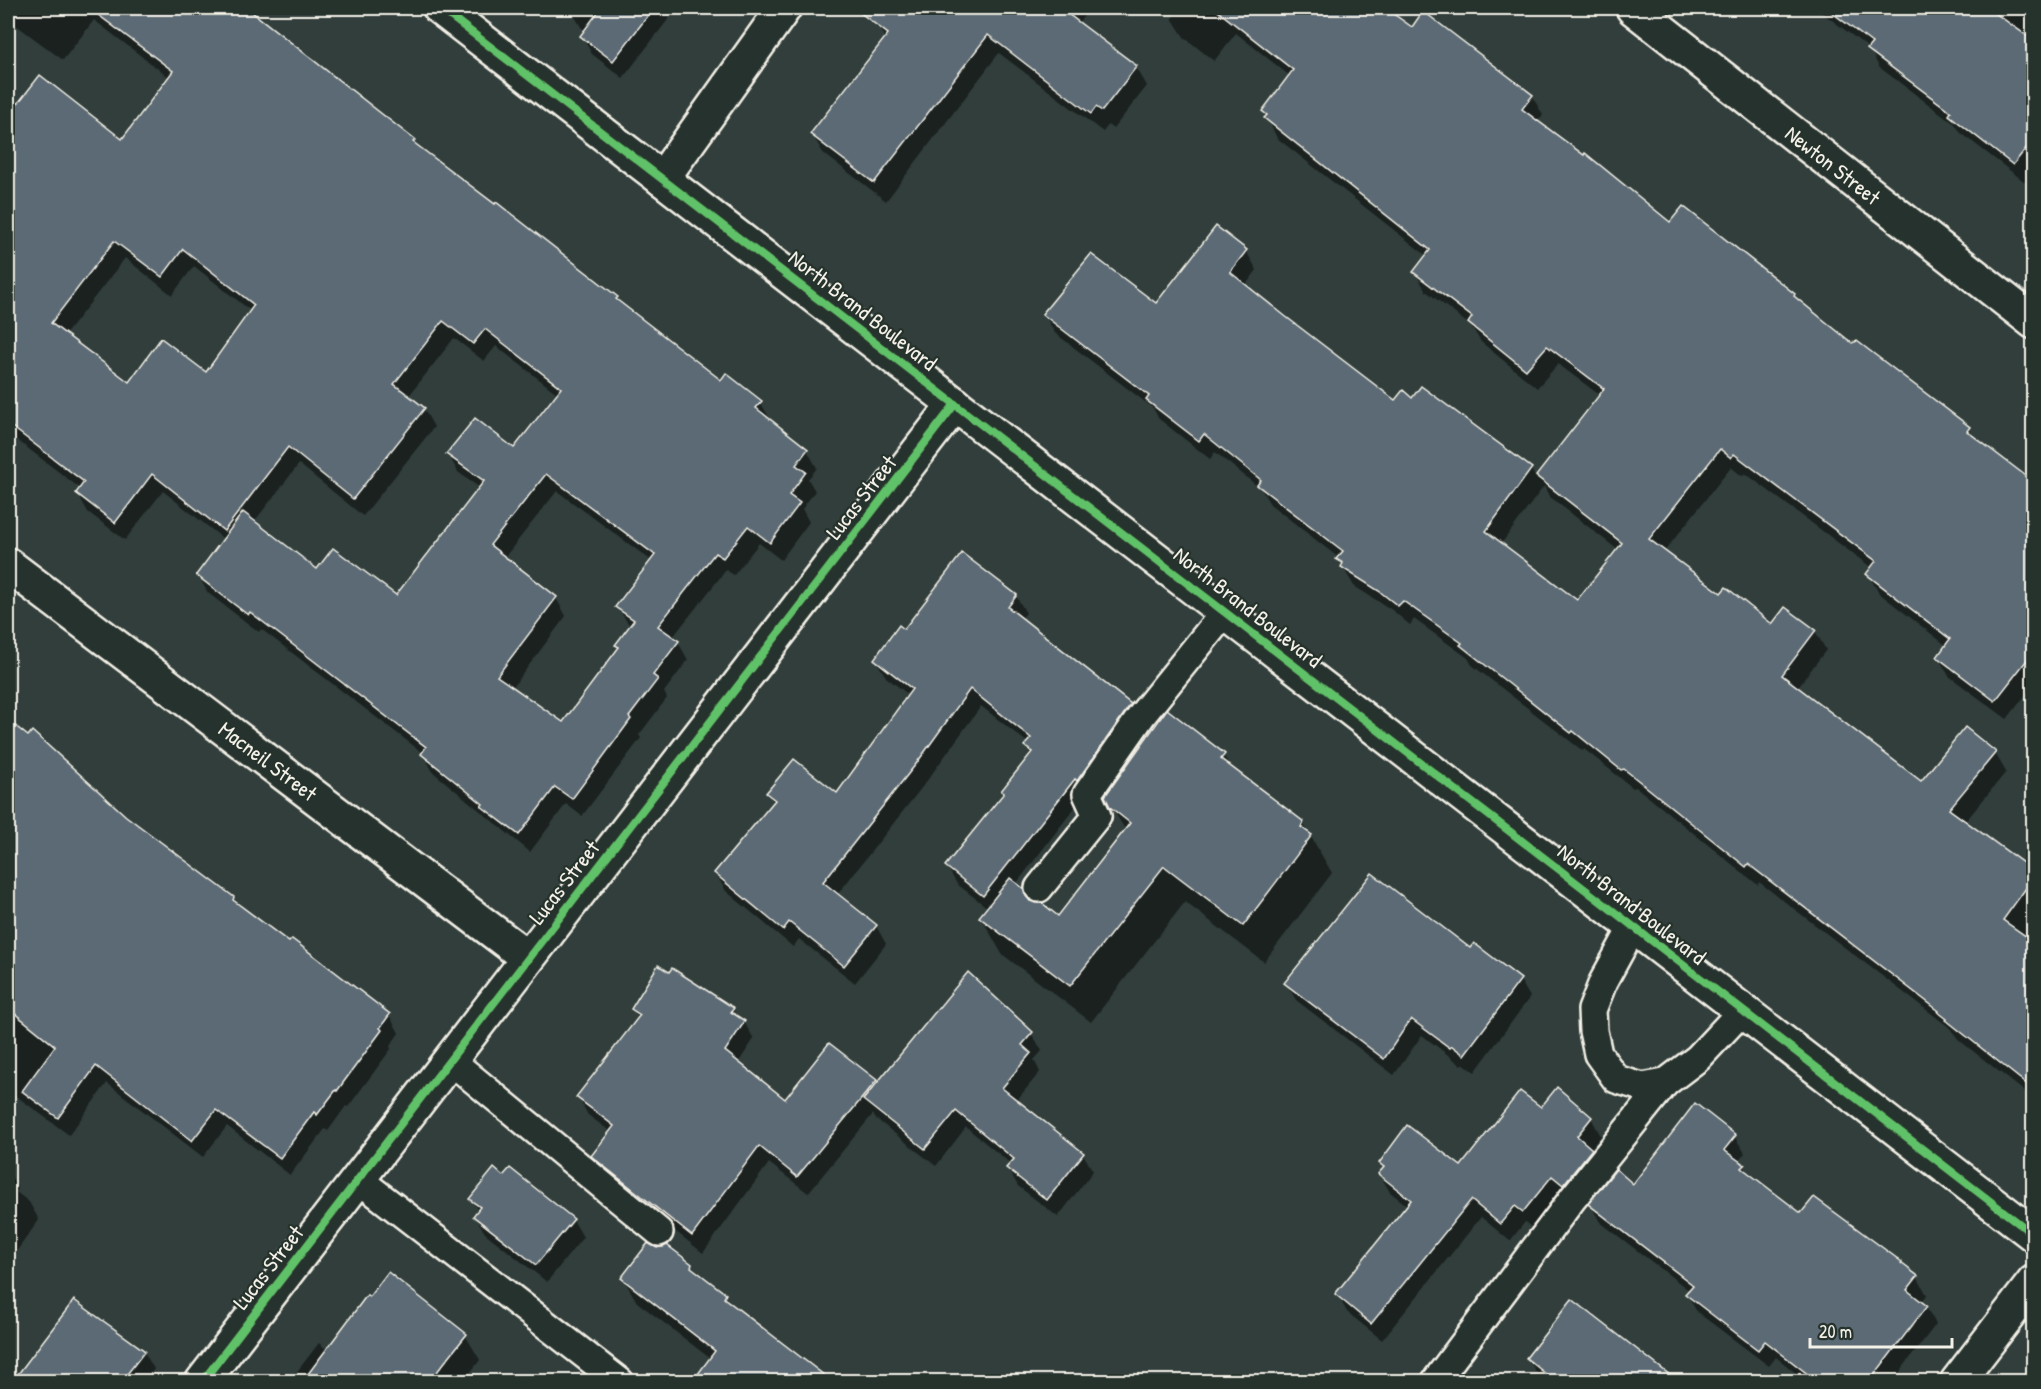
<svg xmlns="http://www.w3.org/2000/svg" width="2041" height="1389" viewBox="0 0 2041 1389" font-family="'Patrick Hand',sans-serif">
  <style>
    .shadow { fill: #0007; fill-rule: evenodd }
    .building { fill: #5c6b74; stroke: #f4f1e8; stroke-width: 1.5; fill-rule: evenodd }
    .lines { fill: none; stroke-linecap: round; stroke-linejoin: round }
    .lane-casing { stroke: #f4f1e8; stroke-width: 32 }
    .street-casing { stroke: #f4f1e8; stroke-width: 38 }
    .secondary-casing { stroke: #f4f1e8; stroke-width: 38 }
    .lane { stroke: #26332d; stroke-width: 27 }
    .street { stroke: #26332d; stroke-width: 33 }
    .secondary { stroke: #26332d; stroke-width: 33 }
    .cycleway-casing { stroke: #26332d; stroke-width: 11 }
    .cycleway { stroke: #61c268; stroke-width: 8 }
    .labels { text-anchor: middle; stroke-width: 4.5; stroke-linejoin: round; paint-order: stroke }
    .street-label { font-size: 22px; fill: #f4f1e8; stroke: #26332d }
  </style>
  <rect width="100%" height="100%" fill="#313e3b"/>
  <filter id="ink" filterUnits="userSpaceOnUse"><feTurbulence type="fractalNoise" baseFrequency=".0167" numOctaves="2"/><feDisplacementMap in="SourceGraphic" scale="12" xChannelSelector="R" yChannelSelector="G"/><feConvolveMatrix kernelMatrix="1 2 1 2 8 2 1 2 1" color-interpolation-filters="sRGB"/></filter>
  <g filter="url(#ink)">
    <!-- shadow -->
    <g class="shadow">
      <path d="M8 8H249L263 19 268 26 414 141 418 147 617 298 622 305 721 382 760 402 771 420 807 450 817 468 808 479 815 491 802 509 809 522 781 560 759 543 734 575 726 570 672 638 678 642 688 660 664 692 667 698 639 735 641 738 582 816 566 804 530 852 433 772 423 753 261 629 259 632 208 593 198 575 225 540 163 491 125 540 88 512 78 494 81 489 8 433V118L40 77 122 141 170 78 94 20 63 60 8 19ZM125 258 172 295 194 266 251 311 207 374 129 384 65 335ZM454 338 484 361 496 346 558 394 514 450 448 454 458 472 480 488 397 597 317 571 254 522 299 464 363 516 434 427 424 409 408 397ZM557 491 652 561 617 607 631 627 617 645 619 649 563 724 512 688 566 616 556 598 504 558Z"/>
      <polygon points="573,8 677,8 623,78 592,54 582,36 586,31 581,27 571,10"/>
      <polygon points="890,8 1091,8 1078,23 1136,67 1147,86 1113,129 1108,125 1103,132 999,53 886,201 823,153 812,134 886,39 877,24"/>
      <path d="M1181 8H1382L1412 29 1532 96 1543 115 1537 122 1671 224 1794 295 1798 301 1852 344 1969 428 1975 439 2034 484V684L2007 719 1949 676 1938 657 1947 646 1879 593 1868 574 1872 568 1745 473 1742 476 1731 467 1664 552 1721 595 1772 626 1815 631 1826 650 1797 688 1922 783 1995 753 2006 772 1965 822 2034 873V1099L1959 1040 1949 1027 1759 882 1758 885 1636 787 1633 788 1584 749 1583 751 1472 665 1468 658 1414 619 1410 625 1392 610 1354 586 1338 559 1339 558 1270 504 1261 489 1215 452 1210 459 1159 419 1153 408 1055 333 1044 314 1157 305 1246 251 1257 270 1245 286 1396 402 1413 400 1421 388 1531 469 1536 479 1601 396 1558 364 1537 388 1481 342 1471 326 1426 291 1415 272 1427 256 1277 138 1264 111 1290 76 1236 33 1214 61 1184 37 1172 18ZM1544 486 1549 496 1618 550 1577 603 1501 544Z"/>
      <polygon points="1816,8 2034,8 2034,189 1961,133 1955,124 1879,67 1870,49"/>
      <polygon points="1016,596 1026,613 1021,619 1129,705 1140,723 1016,884 1023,890 1030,902 1059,918 1126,831 1111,806 1223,755 1232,769 1303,823 1332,873 1264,962 1185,902 1091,1022 1002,954 981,917 988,908 957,884 947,867 1005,794 1031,756 1026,746 1028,743 981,706 926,782 837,895 876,926 886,944 855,983 799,939 793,947 726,891 715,873 774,803 768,793 837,795 910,696 886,677 875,659 904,631"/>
      <polygon points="8,722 125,817 233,898 236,904 389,1015 399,1033 390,1046 391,1049 348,1107 346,1106 328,1131 325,1129 290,1175 227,1126 203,1157 107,1083 69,1135 8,1090"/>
      <polygon points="1471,950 1520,980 1530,997 1475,1072 1463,1063 1461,1065 1422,1035 1394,1075 1296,1000 1286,983"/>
      <polygon points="672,970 733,1009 739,1019 744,1022 754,1039 738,1063 785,1101 875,1081 878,1085 1031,1033 1042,1051 1034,1060 1040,1072 1016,1101 1083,1154 1093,1171 1058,1217 1018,1186 1008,1168 1011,1164 966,1127 936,1166 875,1118 873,1114 808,1193 769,1163 703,1253 603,1174 593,1156 611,1132 588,1115 578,1097 639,1020 633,1009"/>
      <polygon points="1557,1089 1591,1118 1601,1136 1590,1149 1601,1168 1533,1229 1525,1222 1510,1241 1481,1217 1382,1340 1347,1312 1337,1294 1408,1206 1390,1192 1380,1175 1384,1169 1381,1163 1462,1168 1541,1109"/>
      <polygon points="1734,1136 1745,1153 1738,1162 1744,1166 1749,1176 1801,1216 1814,1199 1901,1263 1904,1267 1917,1277 1927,1295 1921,1303 1926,1307 1936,1324 1892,1382 1807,1382 1776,1357 1769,1366 1697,1312 1687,1294 1690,1291 1600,1222 1590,1204 1633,1186"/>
      <polygon points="8,1171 18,1189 16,1192 29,1202 39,1220 8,1263"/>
      <polygon points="504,1178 573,1220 583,1237 547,1282 485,1233 475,1216 478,1211 471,1199"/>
      <polygon points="691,1265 695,1272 725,1295 731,1306 830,1382 711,1359 637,1302 623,1278"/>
      <polygon points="104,1322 144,1352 154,1369 145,1382 23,1382"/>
      <polygon points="465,1335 480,1360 463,1382 289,1382 319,1343 327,1350"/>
      <polygon points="1528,1358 1677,1382 1545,1382 1538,1376"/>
    </g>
    <!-- building -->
    <g class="building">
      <path d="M89 8H247L415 140 413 142 495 204 496 202 618 297 616 299 721 380 726 373 762 401 756 408 808 449 796 465 806 472 789 495 800 503 770 543 748 526 723 558 715 553 658 626 679 641 653 675 658 679 629 717 631 719 572 799 555 787 519 835 481 806 483 804 421 754 426 747 250 612 248 615 196 575 243 512 317 569 333 548 396 595 484 481 446 454 475 418 514 448 561 388 485 329 473 344 443 321 394 384 425 408 353 499 288 447 224 531 152 474 115 523 76 493 84 482 8 424V116L40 75 122 139 173 71ZM114 241 162 277 183 249 254 305 206 372 161 338 129 382 51 323ZM546 474 655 555 615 607 634 620 615 645 619 647 563 722 497 676 557 597 490 545Z"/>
      <polygon points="601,8 654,8 613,61 580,36"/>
      <polygon points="854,8 1060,8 1137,66 1102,111 1096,107 1091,114 988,35 874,183 810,134 888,34"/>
      <polygon points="1214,8 1385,8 1412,27 1423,11 1533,95 1522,109 1584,155 1585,153 1670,222 1683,206 1795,294 1794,296 1852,343 1857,341 1970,427 1967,431 2034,482 2034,651 1995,701 1937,657 1950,639 1866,574 1876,561 1734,454 1731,458 1720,449 1649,539 1721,593 1726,587 1772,624 1785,607 1816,630 1782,675 1921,781 1965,727 1996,752 1949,809 2034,871 2034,877 2003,920 2034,942 2034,1090 1946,1020 1947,1019 1938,1012 1939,1011 1748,864 1746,867 1624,769 1621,770 1573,731 1571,733 1460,645 1462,643 1403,601 1398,606 1379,591 1341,567 1343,563 1336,559 1343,551 1257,485 1261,480 1204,434 1199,441 1146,400 1149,396 1042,314 1091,254 1156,303 1216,226 1247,250 1230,272 1285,316 1395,400 1403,390 1412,398 1421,386 1532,468 1486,531 1577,600 1622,543 1536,476 1604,389 1547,346 1526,370 1468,323 1472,317 1413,272 1430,250 1264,118 1267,115 1262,111 1293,70"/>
      <polygon points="1826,8 1988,8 2034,41 2034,138 2013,165 1949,115 1951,112 1867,49 1872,43"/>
      <polygon points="962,553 1017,595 1008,607 1131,704 1077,781 1075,779 983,896 945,866 1004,793 1001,791 1032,752 1024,746 1031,738 970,689 916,764 823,882 877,925 844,966 789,922 783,930 714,873 775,800 766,793 794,759 837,793 912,689 874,659 899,625 904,629"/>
      <polygon points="1167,709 1225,754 1221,759 1304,822 1301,827 1312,835 1243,926 1164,866 1070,986 979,917 1010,878 1024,889 1025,894 1030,901 1042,903 1058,916 1130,823 1110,807 1105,796"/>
      <polygon points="8,720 28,736 32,731 126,816 234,897 233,900 289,942 292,939 390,1014 380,1028 382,1030 337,1091 336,1090 317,1115 314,1112 280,1158 216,1110 192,1141 96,1066 58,1118 22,1091 55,1046 8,1008"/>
      <polygon points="1372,873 1470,948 1474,943 1521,979 1464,1055 1452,1046 1450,1048 1411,1019 1384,1059 1284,983"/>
      <polygon points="658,965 669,972 672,968 734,1008 731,1012 745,1021 725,1051 785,1099 829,1043 877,1080 797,1177 759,1146 692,1236 591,1156 614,1126 576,1097 640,1015 631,1009"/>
      <polygon points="968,972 1033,1032 1022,1045 1031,1053 1002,1088 1084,1153 1047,1200 1006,1168 1014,1159 956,1111 925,1149 863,1100"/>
      <polygon points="1557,1087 1592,1117 1577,1136 1592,1149 1563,1185 1552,1176 1523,1212 1515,1206 1500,1224 1471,1200 1371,1324 1335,1294 1411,1200 1378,1174 1384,1167 1379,1163 1407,1125 1461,1166 1520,1091 1541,1107"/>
      <polygon points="1695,1103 1736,1135 1724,1150 1745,1165 1742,1168 1801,1213 1814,1197 1902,1262 1901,1263 1918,1276 1907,1290 1927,1306 1869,1382 1818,1382 1765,1341 1758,1350 1685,1294 1693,1285 1588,1204 1616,1169 1633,1184"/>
      <polygon points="494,1168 503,1176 510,1168 574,1219 536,1265 473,1216 480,1207 469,1199"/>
      <polygon points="648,1243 657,1248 667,1245 692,1264 691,1267 726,1294 724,1298 833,1382 692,1382 715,1351 621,1278"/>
      <polygon points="388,1272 467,1334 429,1382 302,1382 367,1295 369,1297"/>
      <polygon points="1572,1299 1679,1382 1556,1382 1526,1358"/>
      <polygon points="74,1300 145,1351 121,1382 12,1382"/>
    </g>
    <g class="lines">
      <defs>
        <g id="lane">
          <polyline points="1039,888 1097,816 1087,794 1142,715 1225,612"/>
          <polyline points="1633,927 1603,982 1592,1010 1593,1031 1598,1054 1616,1079 1642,1087 1665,1083 1698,1058 1742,1011"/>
          <polyline points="450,1060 659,1232"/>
          <polyline points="358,1179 620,1382"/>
          <polyline points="1435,1382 1573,1198 1665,1083"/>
        </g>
        <g id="street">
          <polyline points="440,8 2034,1235"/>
          <polyline points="1633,8 2034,322"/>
          <polyline points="662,179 784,8"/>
          <polyline points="8,565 528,958"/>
          <polyline points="202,1382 955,404"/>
        </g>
        <polyline id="secondary" points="1957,1382 2034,1282"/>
      </defs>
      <!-- lane casing -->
      <use href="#lane" class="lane-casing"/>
      <!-- street casing -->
      <use href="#street" class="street-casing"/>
      <!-- secondary casing -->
      <use href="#secondary" class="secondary-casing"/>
      <!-- lane -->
      <use href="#lane" class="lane"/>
      <!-- street -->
      <use href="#street" class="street"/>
      <!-- secondary -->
      <use href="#secondary" class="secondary"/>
      <defs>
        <g id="cycleway">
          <polyline points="440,8 2034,1235"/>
          <polyline points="202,1382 955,404"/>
        </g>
      </defs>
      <!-- cycleway casing -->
      <use href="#cycleway" class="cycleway-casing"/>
      <!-- cycleway -->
      <use href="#cycleway" class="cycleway"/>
    </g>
  </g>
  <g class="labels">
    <!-- street labels -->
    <g class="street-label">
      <text transform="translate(1833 165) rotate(38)" y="8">Newton Street</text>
      <text transform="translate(863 310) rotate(38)" y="8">North Brand Boulevard</text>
      <text transform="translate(861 497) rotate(-52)" y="8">Lucas Street</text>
      <text transform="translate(1248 607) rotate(38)" y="8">North Brand Boulevard</text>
      <text transform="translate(268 761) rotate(37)" y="8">Macneil Street</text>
      <text transform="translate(564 882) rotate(-52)" y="8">Lucas Street</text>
      <text transform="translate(1632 904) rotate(38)" y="8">North Brand Boulevard</text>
      <text transform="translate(268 1267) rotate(-52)" y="8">Lucas Street</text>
    </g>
  </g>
  <!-- margin -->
  <rect width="2041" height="1389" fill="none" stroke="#26332d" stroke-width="30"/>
  <rect x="15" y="15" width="2011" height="1359" fill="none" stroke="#f4f1e8" stroke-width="2" filter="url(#ink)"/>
  <!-- scale -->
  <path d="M1810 1338v9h142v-9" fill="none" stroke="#f4f1e8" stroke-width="3"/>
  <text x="1819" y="1338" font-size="18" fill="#f4f1e8" stroke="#26332d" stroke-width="4.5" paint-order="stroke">20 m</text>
</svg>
